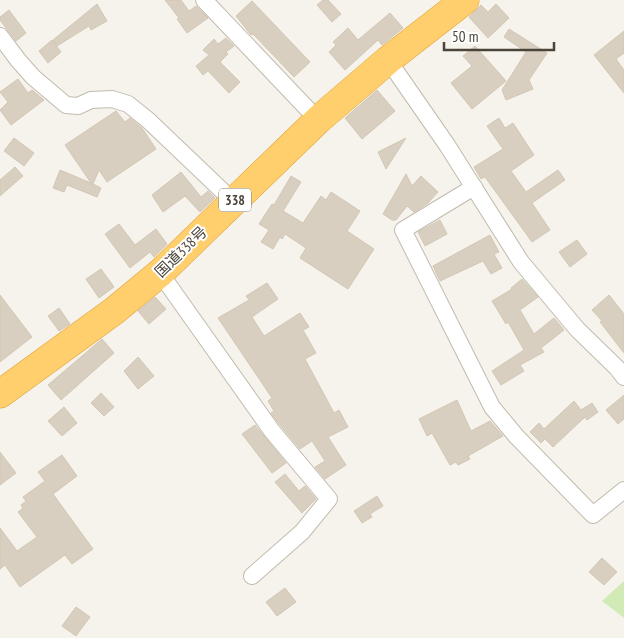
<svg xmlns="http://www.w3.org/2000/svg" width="624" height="638" viewBox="0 0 624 638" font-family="'PT Sans Narrow','Noto Sans JP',sans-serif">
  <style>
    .green { fill: #d2eab5 }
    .building { fill: #d8cfc1; stroke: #d3c7b4 }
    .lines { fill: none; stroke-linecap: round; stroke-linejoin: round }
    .street-casing { stroke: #c2bbae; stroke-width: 18 }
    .highway-casing { stroke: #e0a43c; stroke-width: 29 }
    .street { stroke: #fff; stroke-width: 16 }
    .highway { stroke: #ffcf6e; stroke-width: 28 }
    .labels { text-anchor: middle; stroke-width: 4; stroke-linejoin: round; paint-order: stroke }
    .shield { fill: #fff; stroke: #817c74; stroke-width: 1 }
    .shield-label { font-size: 14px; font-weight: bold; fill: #4b4439 }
    .street-label { font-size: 15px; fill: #4b4439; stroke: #fff }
  </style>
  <rect width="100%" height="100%" fill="#f6f3ec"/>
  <!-- green -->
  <polygon class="green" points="624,581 624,618 602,601"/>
  <!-- building -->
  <g class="building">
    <polygon points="165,0 181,0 189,11 196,6 208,18 187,33 177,19 179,18"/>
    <polygon points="323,0 328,0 341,14 332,22 317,5"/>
    <polygon points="252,1 310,62 294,77 253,34 251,35 236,16"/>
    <polygon points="97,4 107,21 91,30 89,26 57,46 53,40"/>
    <polygon points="496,4 509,18 488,38 469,17 481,5 488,12"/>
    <polygon points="9,10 26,33 16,41 0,20 0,17"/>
    <polygon points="390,13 403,28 382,45 378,40 345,70 329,52 336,45 333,42 348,28 358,40"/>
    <polygon points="509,29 547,53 529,80 533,89 506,100 502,90 526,52 504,37"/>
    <polygon points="624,31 624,53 616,59 624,70 624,93 594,55"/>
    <polygon points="226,38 234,46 226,52 228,54 220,62 240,82 229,93 208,71 203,75 196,66 209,55 203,50 214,39 218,44"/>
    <polygon points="52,40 61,52 48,63 39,51"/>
    <polygon points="475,46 506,81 472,109 451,83 472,66 463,56"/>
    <polygon points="18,79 28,93 32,90 44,100 11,125 0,110 8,102 0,92"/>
    <polygon points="377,90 395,111 362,139 345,118"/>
    <polygon points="116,111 125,122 130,118 142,128 156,149 107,182 99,170 93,184 101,188 97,197 67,185 64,192 53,188 60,170 91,183 65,145"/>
    <polygon points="499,118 505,128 513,123 534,155 511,171 526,192 558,170 565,180 532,203 550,230 532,242 485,177 481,179 474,167 503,149 487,126"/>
    <polygon points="14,138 34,153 24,166 4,151"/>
    <polygon points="406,138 386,169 378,152"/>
    <polygon points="15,167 23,176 0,196 0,180"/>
    <polygon points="181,172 201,197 208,191 215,198 200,212 185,196 163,212 152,195"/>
    <polygon points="406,174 412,186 421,176 438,192 428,203 414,212 407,206 396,220 392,220 383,214"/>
    <polygon points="291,176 301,182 283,211 303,223 321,196 326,200 331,192 360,211 347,231 374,249 348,289 300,258 306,248 285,234 282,239 280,237 273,249 261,242 269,230 259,224 272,204 274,205"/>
    <polygon points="440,220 447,234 425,246 418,232"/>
    <polygon points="119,224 135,245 156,229 167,244 154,257 150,252 130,268 105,234"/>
    <polygon points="490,235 499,252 494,254 502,268 491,274 483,261 440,281 433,266"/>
    <polygon points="577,240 587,254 570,267 559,252"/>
    <polygon points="101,269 114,287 99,298 86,279"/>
    <polygon points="522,279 538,297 520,310 534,334 554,318 564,330 541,348 544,352 520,365 524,371 501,385 492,371 524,350 508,322 506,324 492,301 512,289 511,288"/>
    <polygon points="267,283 278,299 252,317 264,336 300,313 309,327 303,330 316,353 305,359 334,413 339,410 348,427 328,437 346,465 325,479 315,467 325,461 312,441 300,449 280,425 271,413 274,411 268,401 272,398 218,318 249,300 246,296"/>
    <polygon points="0,295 32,337 0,362"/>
    <polygon points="609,295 624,314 624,353 600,322 602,321 592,310"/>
    <polygon points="155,297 166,309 149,324 138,311"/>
    <polygon points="59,308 70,324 59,331 48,316"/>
    <polygon points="102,339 114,353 61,400 48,385"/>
    <polygon points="138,357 154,376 138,389 124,371"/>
    <polygon points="101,393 114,407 104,416 91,403"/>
    <polygon points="624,395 624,419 618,424 606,410"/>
    <polygon points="457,400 471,431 490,421 503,436 468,456 470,459 458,465 456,462 450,465 432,433 427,436 419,419"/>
    <polygon points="574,401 581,410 592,403 598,412 587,420 585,417 553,447 545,439 541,443 530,432 539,423 544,429"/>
    <polygon points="64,407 77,423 62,436 48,421"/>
    <polygon points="255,425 286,463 272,473 242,434"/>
    <polygon points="0,452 16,473 0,485"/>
    <polygon points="62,455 77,476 53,494 93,549 72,564 65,555 20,587 5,565 0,569 0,528 17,551 37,537 18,512 23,508 21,505 26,501 23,497 45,481 38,472"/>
    <polygon points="285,474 299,491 305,486 316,499 302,513 275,482"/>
    <polygon points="377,496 383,506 370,514 372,517 362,523 354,511"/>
    <polygon points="602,558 617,572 604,585 589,572"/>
    <polygon points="285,588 296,602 277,616 266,602"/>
    <polygon points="76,607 90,617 76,636 62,626"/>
  </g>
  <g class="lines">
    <defs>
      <g id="street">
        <polyline points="204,0 318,120"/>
        <polyline points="0,36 18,60 33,77 66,105 78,106 91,100 112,99 128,104 148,120 234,202"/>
        <polyline points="388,60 447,145 521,262 577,329 617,368 624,377"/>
        <polyline points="474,187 403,230 492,407 516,436 593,515 624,490"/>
        <polyline points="160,273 272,431 329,499 302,532 252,576"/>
      </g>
      <polyline id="highway" points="0,394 114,311 160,273 318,120 388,60 465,0"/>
    </defs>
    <!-- street casing -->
    <use href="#street" class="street-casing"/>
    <!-- highway casing -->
    <use href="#highway" class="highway-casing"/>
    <!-- street -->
    <use href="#street" class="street"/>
    <!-- highway -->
    <use href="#highway" class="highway"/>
  </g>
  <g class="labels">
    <!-- shield labels -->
    <rect class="shield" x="219" y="188.5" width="32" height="23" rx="4"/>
    <g class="shield-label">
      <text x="235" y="205">338</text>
    </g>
    <!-- street labels -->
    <g class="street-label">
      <text transform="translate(181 252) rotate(-44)" y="5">国道338号</text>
    </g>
  </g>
  <!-- scale -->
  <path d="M444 42v8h110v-8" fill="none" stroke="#4b4439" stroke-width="2.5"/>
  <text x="452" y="42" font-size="15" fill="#4b4439" stroke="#ffffff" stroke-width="4" paint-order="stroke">50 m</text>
</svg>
